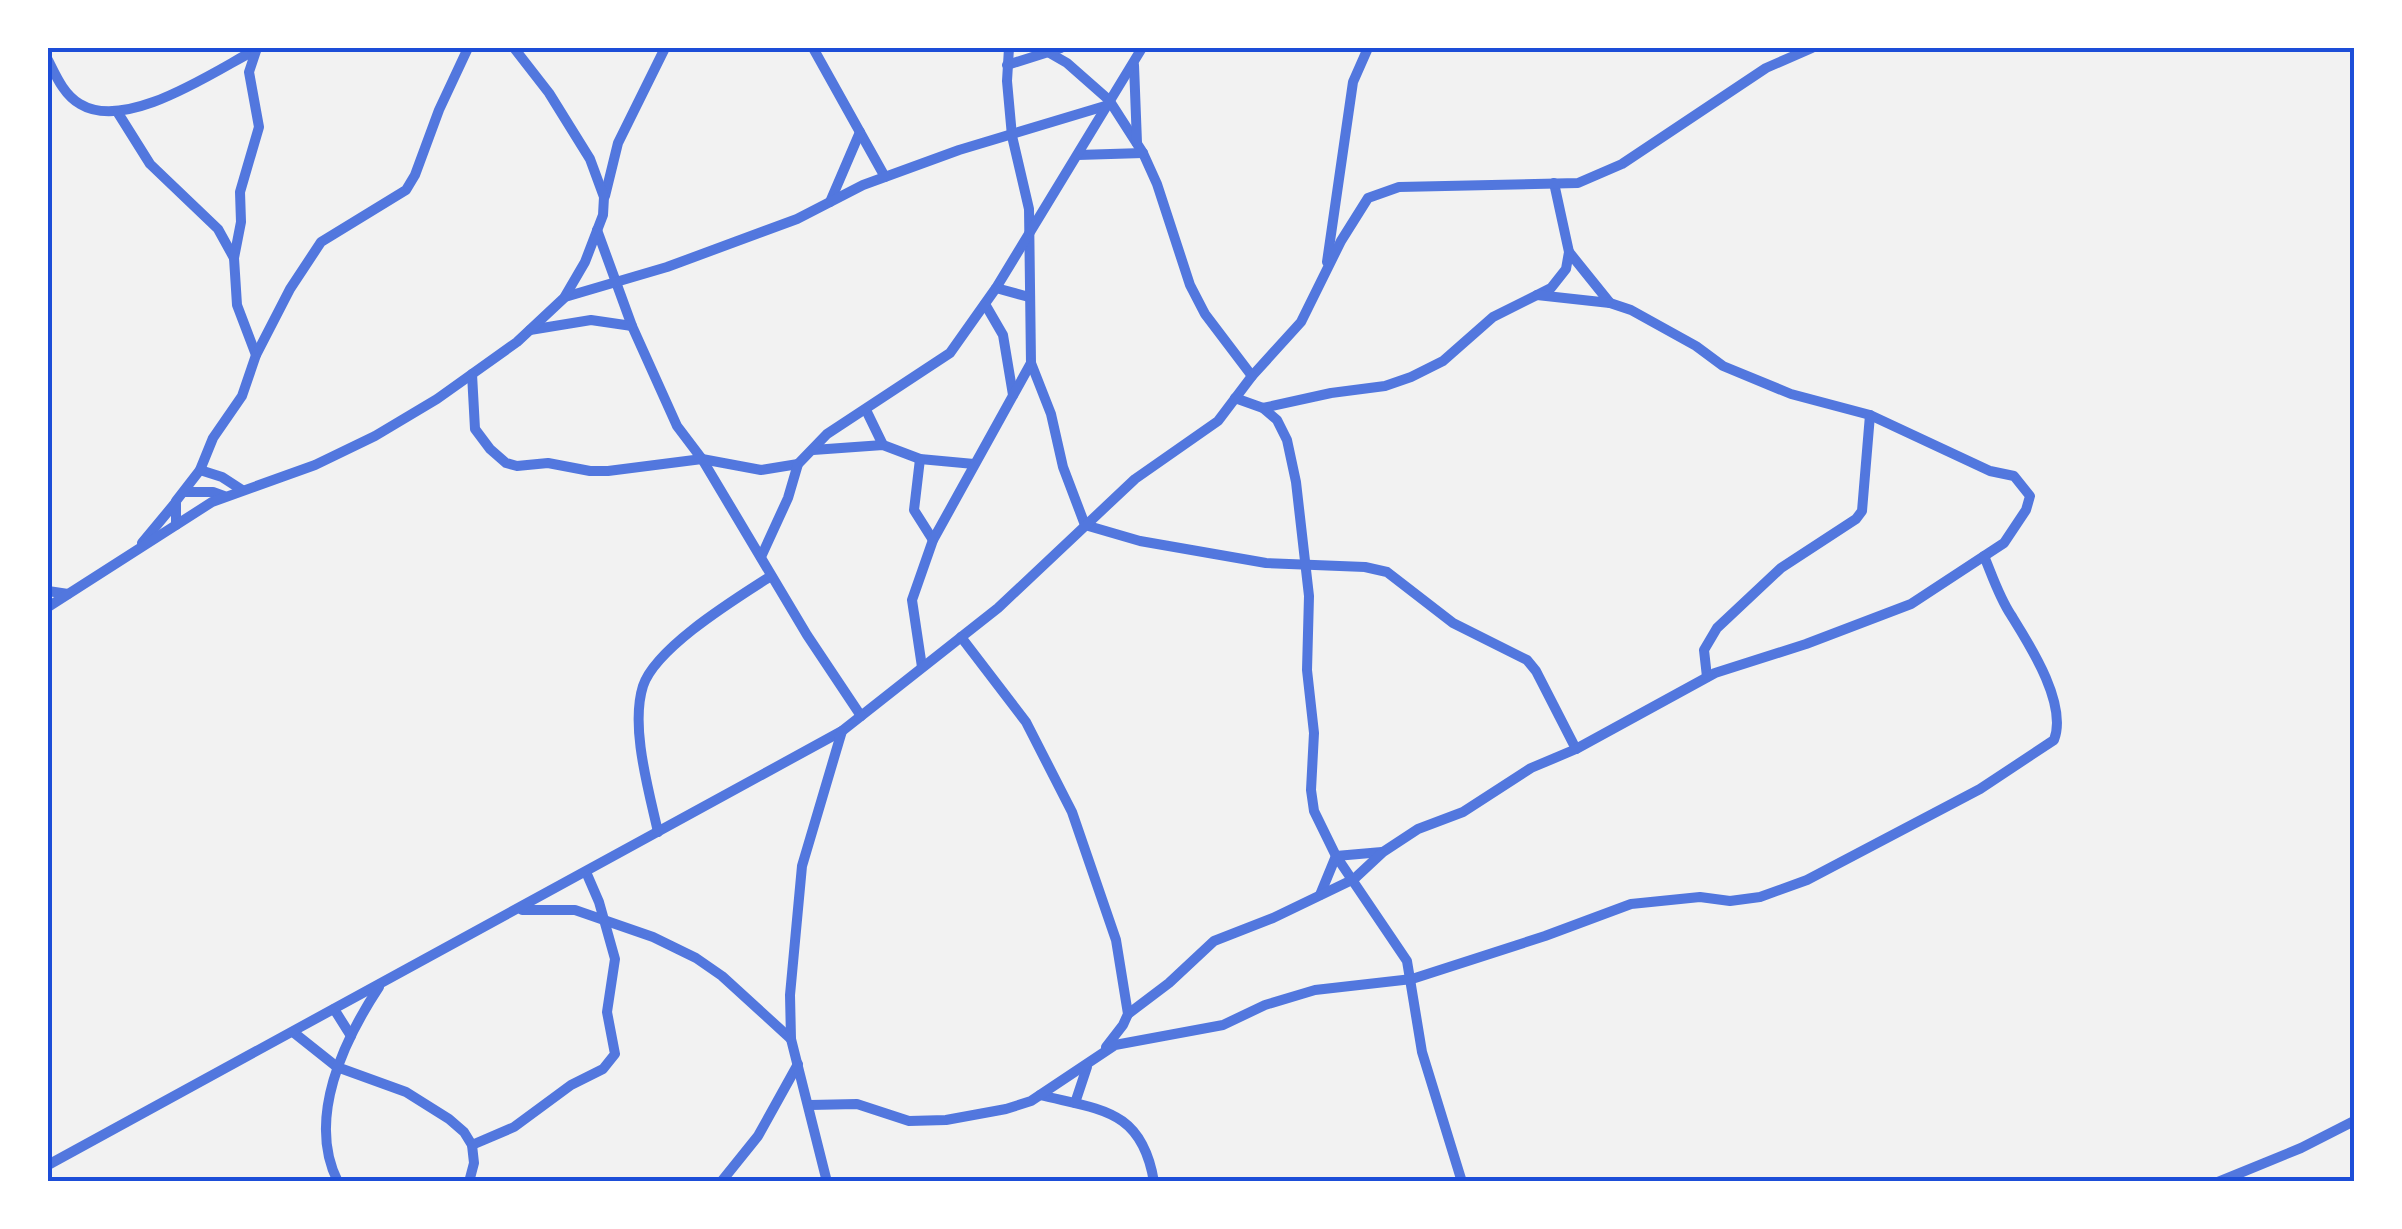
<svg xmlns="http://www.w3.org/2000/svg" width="2402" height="1229" viewBox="0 0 2402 1229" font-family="Mulish,sans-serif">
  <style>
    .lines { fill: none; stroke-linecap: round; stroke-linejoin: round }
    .minor { stroke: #5277de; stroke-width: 10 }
    .neatline { fill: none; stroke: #1d4ed8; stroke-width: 4 }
  </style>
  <rect width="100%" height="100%" fill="#f2f2f2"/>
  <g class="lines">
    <!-- minor -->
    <g class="minor">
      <polyline points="813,48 885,177"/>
      <polyline points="1009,48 1007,81 1012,136 1029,209 1031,363 1051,414 1063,467 1085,525 1140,541 1266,563 1365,567 1387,572 1453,623 1527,660 1536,671 1576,749"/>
      <polyline points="1041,48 1067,63 1109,100 1143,153 1157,184 1190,285 1205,314 1252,376"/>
      <path d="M48 60C56 76 64 95 80 104 126 132 213 72 255 50"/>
      <polyline points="1007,65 1061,48"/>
      <polyline points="1134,65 1137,143"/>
      <polyline points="118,113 150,164 218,229 234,258"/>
      <polyline points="1078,155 1143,153"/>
      <polyline points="605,196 618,143 665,48"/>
      <polyline points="830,202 860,132"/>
      <polyline points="597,230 632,326 677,426 702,459 807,635 861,716"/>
      <polyline points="1569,252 1610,303"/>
      <polyline points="1327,262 1353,82 1368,48"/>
      <polyline points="996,288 1029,297"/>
      <polyline points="565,297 667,267 797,219 863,185 959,150 1105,106"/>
      <polyline points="985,304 1003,335 1013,395"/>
      <polyline points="530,330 591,320 632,326"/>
      <polyline points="256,355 237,305 234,258 241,222 240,192 259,127 249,72 257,48"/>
      <polyline points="472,374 475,429 490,449 506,463 517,466 548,463 590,471 608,471 702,459 761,470 798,464"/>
      <polyline points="1235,398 1263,408 1277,420 1287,440 1296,482 1309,596 1307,670 1314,733 1311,790 1314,811 1336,856 1407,961 1422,1052 1462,1182"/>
      <polyline points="1263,408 1331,393 1385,386 1411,377 1443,361 1493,317 1551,288 1566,269 1569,252 1554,183"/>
      <polyline points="866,410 883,445"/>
      <polyline points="813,450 883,445 920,459 974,464"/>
      <polyline points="920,459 914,510 933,540"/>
      <polyline points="200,470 222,477 242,490"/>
      <polyline points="184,492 213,492 224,496"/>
      <polyline points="176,525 176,501 200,470 213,438 242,396 256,355 290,289 321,242 406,190 415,175 439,110 468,48"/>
      <polyline points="142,543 176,502"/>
      <polyline points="761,557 788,498 798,464 827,434 950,353 996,288 1142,48"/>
      <polyline points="48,591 68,594"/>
      <polyline points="48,607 212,502 315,465 375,436 437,399 517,342 564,298 585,262 603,215 604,197 590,159 549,93 514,48"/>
      <polyline points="961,637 1026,722 1072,812 1116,940 1128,1014 1123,1025 1106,1047"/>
      <polyline points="922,667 912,600 933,540 1031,363"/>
      <polyline points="1707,677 1704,650 1717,628 1781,568 1856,519 1862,511 1870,415"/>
      <path d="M658 832C649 791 630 727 643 686 656 647 737 598 771 576"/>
      <polyline points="1320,895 1336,856 1382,852"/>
      <polyline points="522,910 575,910 653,937 696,958 722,976 791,1039"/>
      <polyline points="334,1009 351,1036"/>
      <polyline points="1128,1014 1169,983 1214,941 1273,918 1354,879 1383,852 1418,829 1463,812 1531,768 1576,749 1715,673 1806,644 1911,604 2004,543 2026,510 2030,496 2014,476 1990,471 1870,415 1791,394 1723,366 1696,346 1631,310 1610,303 1537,295"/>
      <polyline points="293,1032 337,1067 406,1092 449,1119 464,1132 472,1145 474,1163 469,1182"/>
      <path d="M1040 1095C1101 1110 1142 1109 1154 1182"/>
      <polyline points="1075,1103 1087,1067"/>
      <path d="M810 1105 857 1104 909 1121 946 1120 1006 1109 1031 1101 1115 1045 1223 1025 1265 1005 1315 990 1412 979 1545 936 1631 904 1700 897 1730 901 1760 897 1807 880 1980 789 2054 740C2068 704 2029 644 2011 615 1999 597 1992 575 1984 556"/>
      <polyline points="472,1145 514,1127 571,1085 603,1069 615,1054 607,1012 615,959 599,902 586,872"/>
      <polyline points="48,1165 842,731 998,608 1135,479 1218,421 1252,376 1301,322 1341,241 1368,198 1399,187 1578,183 1622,164 1766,68 1812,48"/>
      <path d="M338 1182C306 1119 344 1040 379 987"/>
      <polyline points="721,1182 758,1136 798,1064"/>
      <polyline points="827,1182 791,1039 790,995 802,866 842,731"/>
      <polyline points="2218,1182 2301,1148 2354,1121"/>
    </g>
  </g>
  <!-- border -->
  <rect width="2402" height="1229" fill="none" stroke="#ffffff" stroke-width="100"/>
  <rect x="50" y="50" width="2302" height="1129" class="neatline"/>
</svg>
